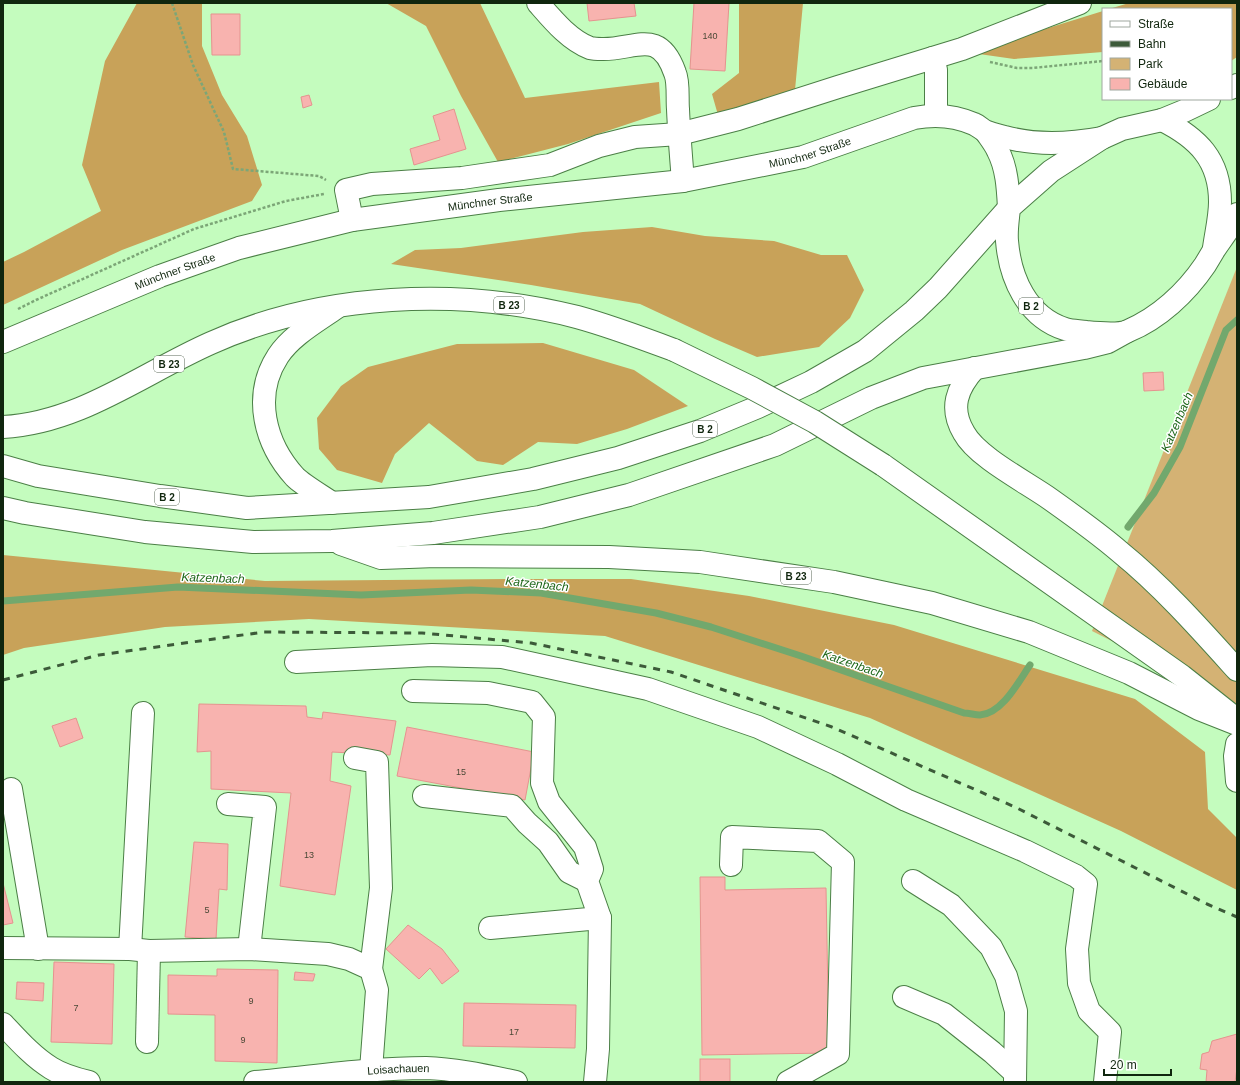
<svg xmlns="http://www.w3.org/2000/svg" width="1240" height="1085" viewBox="0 0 1240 1085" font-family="Helvetica,sans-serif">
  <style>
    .green { fill: #d4b274 }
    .forest { fill: #c8a259 }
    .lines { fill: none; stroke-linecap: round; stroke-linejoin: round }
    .stream { stroke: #72a86d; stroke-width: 7 }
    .building { fill: #f8b3af; stroke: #e5938f }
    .minor-casing { stroke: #4b7f46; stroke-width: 24 }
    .major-casing { stroke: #4b7f46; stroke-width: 24 }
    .highway-casing { stroke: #4b7f46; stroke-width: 24 }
    .path { stroke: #7ca677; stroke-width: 2.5; stroke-dasharray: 3 2; stroke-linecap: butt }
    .minor { stroke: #fff; stroke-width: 22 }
    .major { stroke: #fff; stroke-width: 22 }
    .highway { stroke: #fff; stroke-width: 22 }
    .rail { stroke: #3c5a39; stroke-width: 3; stroke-dasharray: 7 7; stroke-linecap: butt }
    .highway-bridge-casing { stroke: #4b7f46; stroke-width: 24; stroke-linecap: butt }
    .highway-bridge { stroke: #fff; stroke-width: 22 }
    .labels { text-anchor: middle; stroke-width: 3; stroke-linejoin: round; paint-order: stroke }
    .number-label { font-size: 9px; fill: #4a4936 }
    .shield { fill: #fff; stroke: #586756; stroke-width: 1 }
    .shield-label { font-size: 10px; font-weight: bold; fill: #10260e }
    .street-label { font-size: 11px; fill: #10260e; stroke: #fff }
    .water-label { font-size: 12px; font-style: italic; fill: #1d6618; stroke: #fff }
  </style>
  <rect width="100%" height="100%" fill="#c4fcbe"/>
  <!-- green -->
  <polygon class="green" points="1237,267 1237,704 1092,631"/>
  <!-- forest -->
  <g class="forest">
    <polygon points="137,3 202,3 202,46 222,95 247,136 262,185 252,201 122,250 3,305 3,262 24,252 101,211 82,165 105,61"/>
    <polygon points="386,3 480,3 525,98 659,82 661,113 568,144 498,162 461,96 426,26"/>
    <polygon points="739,3 803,3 795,90 718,115 712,94 739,73"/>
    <polygon points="1129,3 1237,3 1237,57 1231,61 1231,9 1109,9"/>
    <polygon points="1103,11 1103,52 1014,59 979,54 977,50"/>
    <polygon points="652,227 705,236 774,241 821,255 847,255 864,290 850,318 819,347 757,357 715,339 640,304 531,285 391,264 415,250 461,248 583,232"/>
    <polygon points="543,343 634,370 688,406 627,429 577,444 538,442 503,465 477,461 429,423 395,454 382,483 337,470 319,449 317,418 341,386 368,367 457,344"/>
    <polygon points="3,555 265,581 508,579 631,579 749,596 894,625 1135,699 1205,752 1208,809 1237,838 1237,890 1121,831 870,718 605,636 309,619 165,627 24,648 3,655"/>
  </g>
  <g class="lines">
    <!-- stream -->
    <g class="stream">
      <polyline points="1128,527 1154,493 1180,447 1226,330 1237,320"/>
      <path d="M3 601 178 587 361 595 471 590 541 593 656 613 711 627 801 656 964 713C969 713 975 715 980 715 1002 714 1019 681 1030 665"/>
    </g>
  </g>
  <!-- building -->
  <g class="building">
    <polygon points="587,3 634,3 636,16 589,21"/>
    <polygon points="694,3 729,3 725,71 690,69"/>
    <polygon points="211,14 240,14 240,55 212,55"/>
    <polygon points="309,95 312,105 303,108 301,97"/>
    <polygon points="454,109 466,149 414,165 410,149 440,140 433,116"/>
    <polygon points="1163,372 1164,390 1144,391 1143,373"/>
    <polygon points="199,704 306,706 307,717 322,719 323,712 396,721 390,755 332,752 330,781 351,786 335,895 280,886 291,793 211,789 211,751 197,752"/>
    <polygon points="76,718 83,738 60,747 52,726"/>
    <polygon points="407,727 534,752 525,800 397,776"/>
    <polygon points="194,842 228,844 227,890 219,889 216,939 185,937"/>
    <polygon points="700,877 725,877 725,890 826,888 829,1053 702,1055"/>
    <polygon points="3,883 13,923 3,925"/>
    <polygon points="408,925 442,949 459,971 442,984 430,968 419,979 386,949"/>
    <polygon points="54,962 114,964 112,1044 51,1042"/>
    <polygon points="217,969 278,970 277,1063 215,1061 215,1015 168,1014 168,975 217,976"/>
    <polygon points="295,972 315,974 313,981 294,980"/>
    <polygon points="17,982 44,983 43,1001 16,999"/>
    <polygon points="464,1003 576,1005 575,1048 463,1046"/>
    <polygon points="1237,1034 1237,1068 1235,1082 1206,1082 1207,1070 1200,1069 1202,1054 1209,1052 1212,1041"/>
    <rect x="700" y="1059" width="30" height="23"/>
  </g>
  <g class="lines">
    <defs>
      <g id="minor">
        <path d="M538 3C552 19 569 40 590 48 594 49 599 49 602 49 635 50 659 27 675 73 679 82 677 99 678 109 679 133 681 157 683 181"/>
        <polyline points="933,58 936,70 936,115"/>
        <path d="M986 132C990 138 995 144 998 151 1007 168 1008 189 1009 208"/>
        <polyline points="352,220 346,190 372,184 462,178 550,165 599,146 635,137 679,134 738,119 838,87 962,49 1080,3"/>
        <path id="s1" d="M3 342 160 276 239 248 352 220 499 200 683 181 803 157 914 118C935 114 954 115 974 124 979 126 982 130 987 132 993 134 999 136 1005 137 1037 146 1069 144 1102 138"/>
        <polyline points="296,662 432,655 502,657 648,689 758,727 837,764 906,800 1025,851 1076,876 1086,884 1077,949 1079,983 1089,1011 1110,1032 1105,1082"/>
        <polyline points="413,691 488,693 532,702 544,717 542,783 549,802 585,847 592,869 587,881 600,918 598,1049 595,1082"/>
        <polyline points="1237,744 1235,756 1237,781"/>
        <polyline points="355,758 377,762 381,888 371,969"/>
        <polyline points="11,789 38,949"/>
        <polyline points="424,796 512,806 527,823 548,842 569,872 587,881"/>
        <polyline points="228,804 265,807 249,949"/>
        <polyline points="731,865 732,837 818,841 843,862 838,1054 788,1082"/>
        <polyline points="913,881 951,905 991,947 1006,976 1016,1011 1015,1082"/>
        <polyline points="490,928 600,918"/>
        <polyline points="3,948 130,949 149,951 249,949 328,954 349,959 371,969 377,990 371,1070"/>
        <polyline points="130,949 143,713"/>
        <polyline points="904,997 944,1014 992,1052 1015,1073"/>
        <path d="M3 1024C18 1040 33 1057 51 1068 62 1075 76 1079 89 1082"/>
        <polyline points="147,1042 149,951"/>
        <path id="s2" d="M255 1082C312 1077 369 1068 426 1068 456 1069 487 1076 516 1082"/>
      </g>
      <g id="major">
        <polyline points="1231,88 1237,85"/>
        <path d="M1209 99 1184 111 1162 120 1122 129 1102 138 1051 171 1009 208C1008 219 1006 230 1007 241 1010 278 1027 317 1065 329 1071 331 1079 331 1086 332 1096 333 1119 335 1128 331 1159 318 1186 293 1205 265 1208 260 1211 255 1214 250 1222 238 1231 227 1237 214"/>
        <path d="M1162 120C1198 138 1220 160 1220 202 1220 217 1216 233 1214 248"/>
      </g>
      <g id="highway">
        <path d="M975 368C957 388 949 408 964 433 977 457 1026 482 1050 499 1074 516 1098 533 1120 552 1162 586 1201 630 1237 670"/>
        <path d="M3 427C80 423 143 373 211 343 322 293 459 287 577 317 610 326 642 338 674 350"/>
        <polyline points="883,465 1182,676 1230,714"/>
        <polyline points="3,466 38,476 160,496 247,508 429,497 533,479 618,458 700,431 758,407 811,382 865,351 914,311 938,288 1009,208"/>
        <path d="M332 503C322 496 303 485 295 477 265 444 252 396 278 356 291 336 316 322 336 308"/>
        <polyline points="3,508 25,513 145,532 253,542 332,541 433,533 540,517 629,495 775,445 871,398 923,378 1084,348 1108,342 1126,332"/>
        <polyline points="341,544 381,558 436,556 609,557 700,562 834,582 932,603 1029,632 1129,673 1199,709 1237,724"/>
      </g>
    </defs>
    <!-- minor casing -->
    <use href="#minor" class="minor-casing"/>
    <!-- major casing -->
    <use href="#major" class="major-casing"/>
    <!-- highway casing -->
    <use href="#highway" class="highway-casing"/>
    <!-- path -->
    <g class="path">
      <polyline points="172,3 193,65 224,132 233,169 319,176 326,180"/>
      <polyline points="990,62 1017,68 1033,68 1103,61"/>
      <polyline points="18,309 36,300 194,229 286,201 324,194"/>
    </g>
    <!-- minor -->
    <use href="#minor" class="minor"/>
    <!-- major -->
    <use href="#major" class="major"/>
    <!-- highway -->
    <use href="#highway" class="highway"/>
    <!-- rail -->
    <polyline class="rail" points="3,680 99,655 264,632 422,633 531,643 671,672 832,727 1015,807 1207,904 1237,917"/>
    <defs>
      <polyline id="highway-bridge" points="674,350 752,388 815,422 883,465"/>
    </defs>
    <!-- highway-bridge casing -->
    <use href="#highway-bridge" class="highway-bridge-casing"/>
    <!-- highway-bridge -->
    <use href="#highway-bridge" class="highway-bridge"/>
  </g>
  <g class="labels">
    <!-- number labels -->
    <g class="number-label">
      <text x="710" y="39">140</text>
      <text x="461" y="775">15</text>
      <text x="309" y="858">13</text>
      <text x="207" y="913">5</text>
      <text x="251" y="1004">9</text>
      <text x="76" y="1011">7</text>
      <text x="514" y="1035">17</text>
      <text x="243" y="1043">9</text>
    </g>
    <!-- shield labels -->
    <g class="shield">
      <rect x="494" y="297" width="30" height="16" rx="3"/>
      <rect x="1019" y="298" width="24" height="16" rx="3"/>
      <rect x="154" y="356" width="30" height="16" rx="3"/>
      <rect x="693" y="421" width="24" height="16" rx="3"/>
      <rect x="155" y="489" width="24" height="16" rx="3"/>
      <rect x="781" y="568" width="30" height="16" rx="3"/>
    </g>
    <g class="shield-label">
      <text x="509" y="309">B 23</text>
      <text x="1031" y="310">B 2</text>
      <text x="169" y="368">B 23</text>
      <text x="705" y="433">B 2</text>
      <text x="167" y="501">B 2</text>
      <text x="796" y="580">B 23</text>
    </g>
    <!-- street labels -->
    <g class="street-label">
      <text dy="4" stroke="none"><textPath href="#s1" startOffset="834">Münchner Straße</textPath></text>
      <text dy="4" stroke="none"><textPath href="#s1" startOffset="510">Münchner Straße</textPath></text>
      <text dy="4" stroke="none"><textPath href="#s1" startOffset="186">Münchner Straße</textPath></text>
      <text dy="4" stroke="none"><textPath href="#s2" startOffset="144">Loisachauen</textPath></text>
    </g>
    <!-- water labels -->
    <g class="water-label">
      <text transform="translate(1177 422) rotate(-67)" y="4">Katzenbach</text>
      <text transform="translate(213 578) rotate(2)" y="4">Katzenbach</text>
      <text transform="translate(537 584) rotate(6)" y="4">Katzenbach</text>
      <text transform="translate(853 664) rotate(19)" y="4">Katzenbach</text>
    </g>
  </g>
  <!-- border -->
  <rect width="1240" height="1085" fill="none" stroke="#10260e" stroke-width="8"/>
  <!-- legend -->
  <rect x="1102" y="8" width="130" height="92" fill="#ffffff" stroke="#9fa89f"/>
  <rect x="1110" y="21" width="20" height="6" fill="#ffffff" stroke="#9fa89f"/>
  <text x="1138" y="28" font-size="12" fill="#10260e">Straße</text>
  <rect x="1110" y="41" width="20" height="6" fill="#3c5a39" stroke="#9fa89f"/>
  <text x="1138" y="48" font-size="12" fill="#10260e">Bahn</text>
  <rect x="1110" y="58" width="20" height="12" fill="#d4b274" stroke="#9fa89f"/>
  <text x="1138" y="68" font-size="12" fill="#10260e">Park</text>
  <rect x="1110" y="78" width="20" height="12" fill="#f8b3af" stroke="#9fa89f"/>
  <text x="1138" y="88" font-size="12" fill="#10260e">Gebäude</text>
  <!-- scale -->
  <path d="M1104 1069v6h67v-6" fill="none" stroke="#10260e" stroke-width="2"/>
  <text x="1110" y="1069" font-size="12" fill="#10260e" stroke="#ffffff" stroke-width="3" paint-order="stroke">20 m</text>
</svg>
